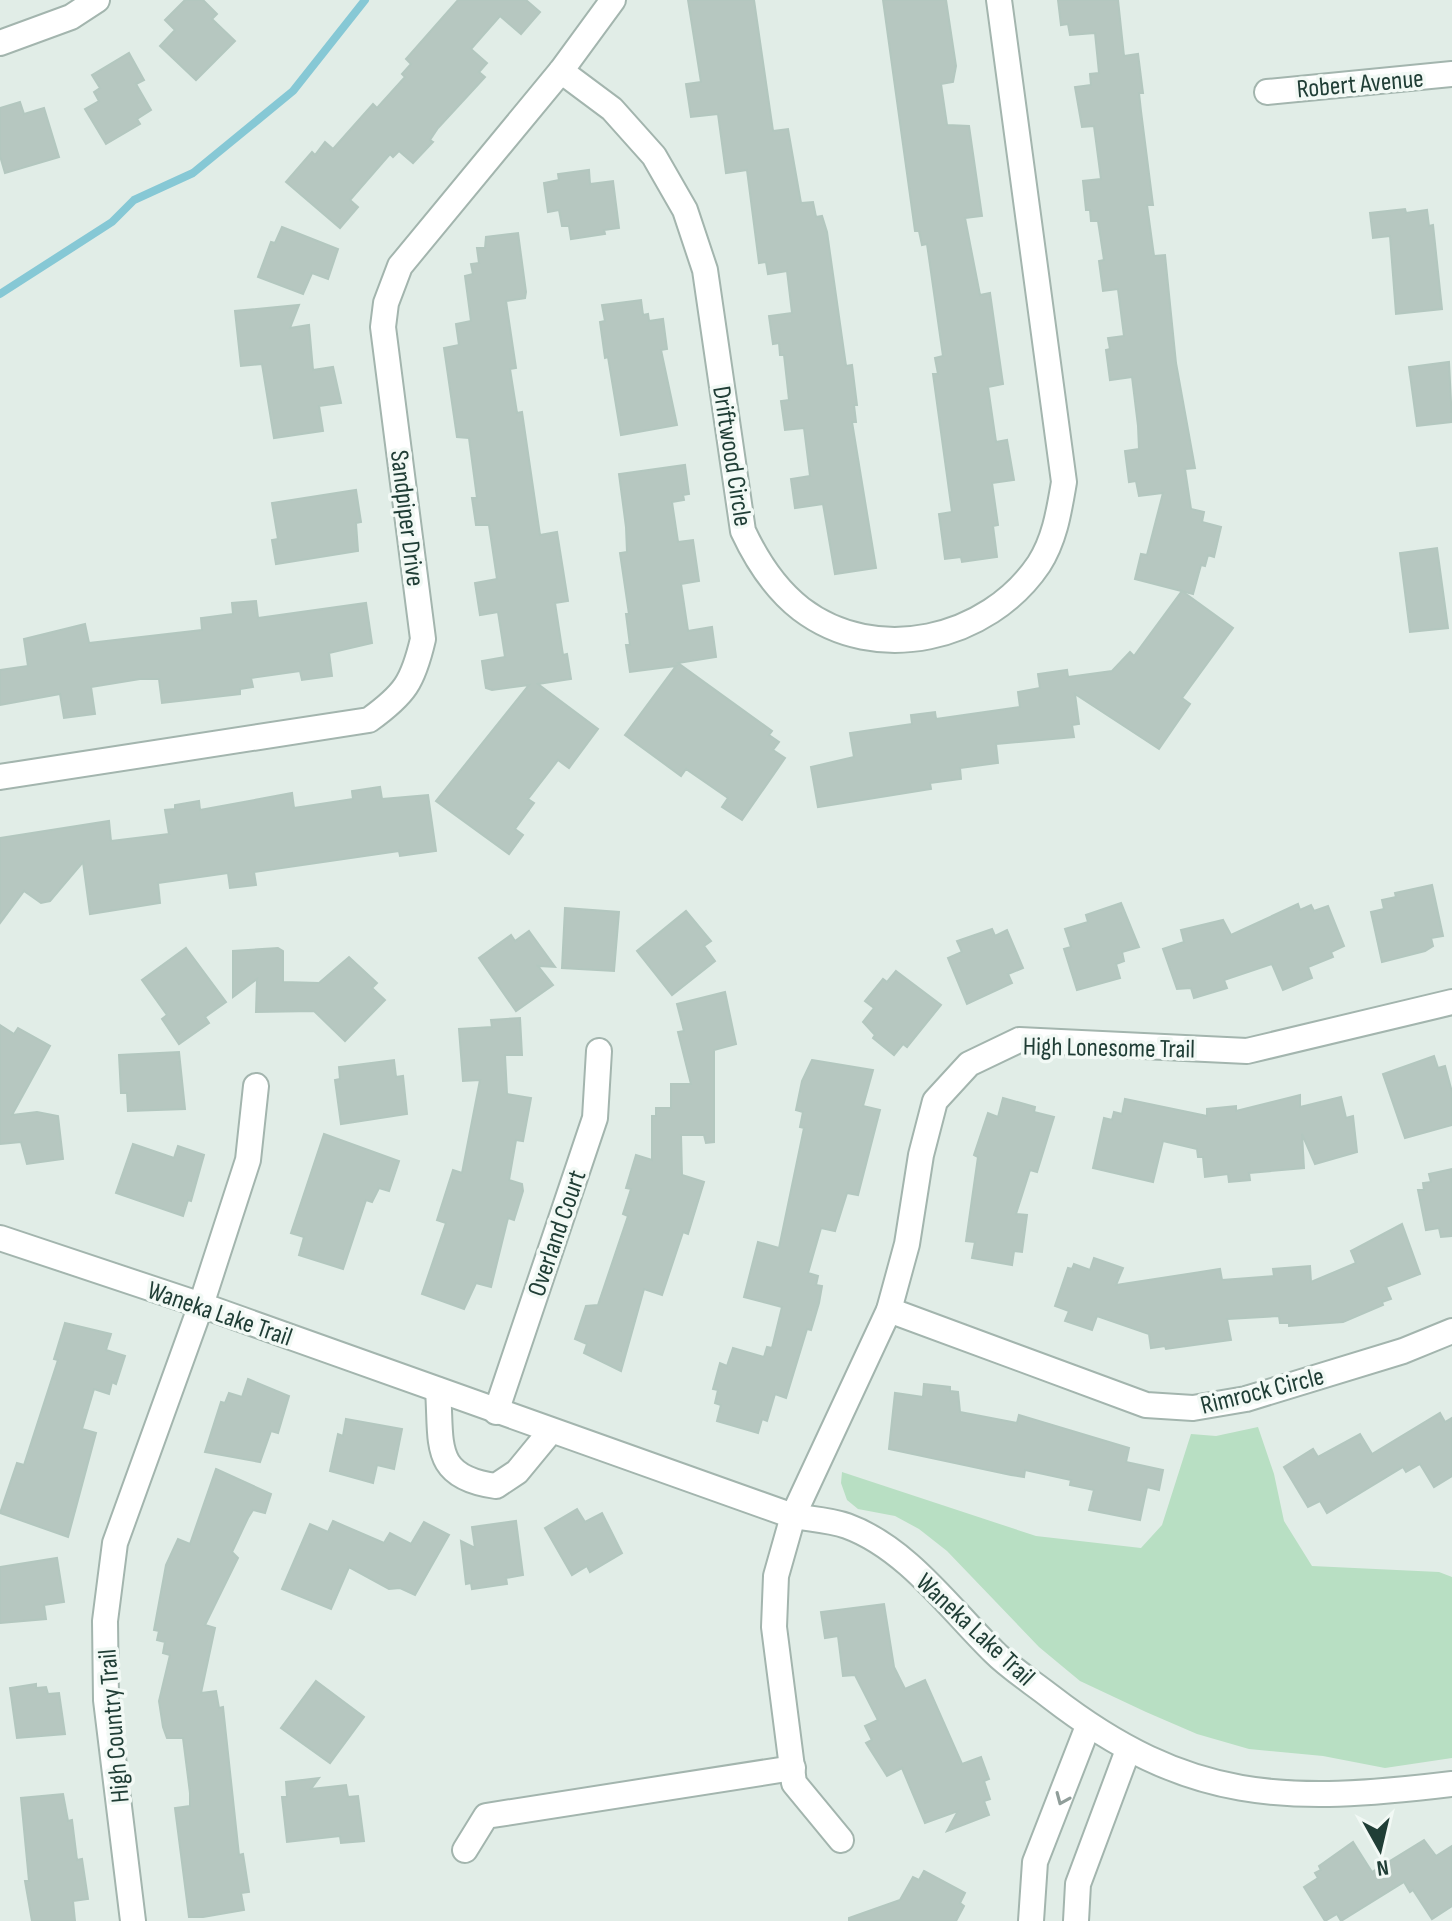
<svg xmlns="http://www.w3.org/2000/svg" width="1452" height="1921" viewBox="0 0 1452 1921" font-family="'Sofia Sans Condensed',sans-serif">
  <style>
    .park { fill: #b8dfc3 }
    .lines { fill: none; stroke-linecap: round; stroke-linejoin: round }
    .stream { stroke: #86c8d5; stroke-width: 8 }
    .building { fill: #b6c7c0; stroke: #b3c7bf; stroke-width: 2 }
    .minor-casing { stroke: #a3b5ae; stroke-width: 28 }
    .minor { stroke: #fff; stroke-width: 24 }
    .oneway { stroke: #909e9a }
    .labels { text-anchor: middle; stroke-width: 7; stroke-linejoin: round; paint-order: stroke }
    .street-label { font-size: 26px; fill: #203e36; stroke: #f2f9f5 }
  </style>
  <rect width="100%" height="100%" fill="#e1ede7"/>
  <!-- park -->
  <polygon class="park" points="1258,1427 1274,1474 1284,1521 1312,1566 1439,1572 1452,1577 1452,1758 1385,1768 1323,1756 1249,1749 1197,1734 1146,1712 1080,1681 1039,1647 947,1551 919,1529 895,1516 858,1509 847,1500 841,1483 842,1472 1036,1536 1141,1548 1162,1525 1191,1434 1216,1436"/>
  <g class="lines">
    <!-- stream -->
    <polyline class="stream" points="0,294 112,222 134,200 193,173 293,91 365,0"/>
  </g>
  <!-- building -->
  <g class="building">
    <polygon points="185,0 203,0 217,14 212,19 235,41 196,80 160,46 175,30 165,20"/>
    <polygon points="458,0 526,0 540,12 521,34 500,16 471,49 487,63 479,72 485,77 438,128 430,140 433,142 413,163 399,151 393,157 390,154 350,200 358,207 340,228 286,182 312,152 315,155 325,142 333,149 373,104 377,108 405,77 402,74 411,64 406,59"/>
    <polygon points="688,0 754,0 773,131 788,129 801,203 813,202 816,217 822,216 827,232 846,366 852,365 857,405 854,405 856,422 852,422 876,568 835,574 823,504 795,508 791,479 810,476 804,428 785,430 781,401 789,400 784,355 780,355 779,343 773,344 769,316 792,313 787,271 768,274 766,262 759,263 747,170 726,173 718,114 691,117 686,84 701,82"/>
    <polygon points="883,0 946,0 956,66 953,82 941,84 947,125 969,126 982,216 965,218 980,295 990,293 1003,384 988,387 996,442 1007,440 1014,480 992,483 998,525 993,526 997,557 962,562 961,557 945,559 939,514 952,512 933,374 938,374 935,358 943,356 927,244 922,245 919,231 915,231"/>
    <polygon points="1058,0 1118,0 1124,56 1138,54 1143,93 1139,93 1141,111 1153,205 1147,205 1154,256 1165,255 1176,363 1195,468 1185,469 1191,509 1204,512 1202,522 1221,527 1214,557 1208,555 1205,566 1201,565 1193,594 1135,579 1141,554 1147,555 1163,493 1139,496 1136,481 1129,482 1125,451 1139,449 1138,426 1132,377 1110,380 1106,350 1110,349 1108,338 1124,336 1118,289 1103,291 1099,261 1104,260 1098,221 1091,221 1090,210 1086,210 1083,181 1101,179 1094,126 1082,127 1075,87 1091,85 1090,74 1099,73 1095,33 1070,35 1068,24 1061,25"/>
    <polygon points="129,53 144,80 136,84 151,110 137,119 140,124 106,144 85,109 99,101 94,92 100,88 92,75"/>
    <polygon points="20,102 24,114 44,108 59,157 5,173 0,156 0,108"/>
    <polygon points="589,170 590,184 613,181 619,228 604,230 605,234 571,239 569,226 562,226 559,210 548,212 544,183 559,180 558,174"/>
    <polygon points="1405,209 1406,213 1427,210 1429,226 1433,225 1442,309 1396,314 1390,236 1373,238 1370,213"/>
    <polygon points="282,227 338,249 328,279 312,273 303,294 258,277 271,242 275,243"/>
    <polygon points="518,233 526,292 525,298 506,301 516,368 510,369 517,413 522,412 540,535 557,532 568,601 555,603 563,655 567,654 571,679 538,684 598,729 569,768 558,760 528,799 534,803 515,829 523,835 509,854 436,801 529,685 492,690 486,688 485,682 482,661 505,657 498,612 480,615 475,583 497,579 489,525 476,525 472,498 477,498 469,438 457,437 444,348 459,345 456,324 471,321 465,276 473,274 471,264 479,263 477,248 485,248 486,237"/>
    <polygon points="641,300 643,315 648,314 649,321 663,319 667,349 661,350 677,425 621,435 608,357 605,358 600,322 605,321 602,305"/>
    <polygon points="299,305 290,328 309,325 313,370 333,367 341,403 319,406 323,431 274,438 262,364 241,366 235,311"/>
    <polygon points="1449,362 1452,422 1417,426 1409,367"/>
    <polygon points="685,465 689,494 683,495 684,500 672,502 678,542 693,540 699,581 681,584 688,631 712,627 716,657 678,663 772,731 769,735 779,742 773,750 785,758 742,820 722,807 728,798 686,769 681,776 625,735 676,666 630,672 626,645 630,645 626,614 629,614 620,553 627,552 626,527 619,474"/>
    <polygon points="356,490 361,522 356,523 358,551 276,564 272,540 278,539 272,503"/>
    <polygon points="1437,548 1448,628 1410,632 1400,553"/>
    <polygon points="1182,591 1233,628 1182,698 1190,704 1159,749 1075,694 1079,724 1072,725 1074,737 996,744 998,763 960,768 961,779 930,783 931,789 818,807 811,767 854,757 850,733 912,724 911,715 935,712 936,719 1020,707 1018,692 1040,688 1038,674 1067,670 1068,677 1112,671 1130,652 1134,656"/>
    <polygon points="256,601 258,618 366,603 372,643 329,653 332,676 302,680 300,671 251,678 253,687 240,689 240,694 162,703 159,679 140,679 91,687 95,714 64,718 60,694 0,705 0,670 28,666 24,639 85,624 89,643 202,630 201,618 233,614 232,603"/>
    <polygon points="380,787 382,799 428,795 436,851 400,856 399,851 254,872 256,885 230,888 228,873 158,883 160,903 90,914 83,862 50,901 41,903 24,891 0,923 0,838 109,821 111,841 169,834 165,810 175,809 175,805 199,801 200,810 292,793 294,808 353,799 352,791"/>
    <polygon points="1432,885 1443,936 1431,938 1433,946 1425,951 1382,962 1371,912 1384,909 1382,900 1396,897 1395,893"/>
    <polygon points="1121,903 1139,947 1122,952 1124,961 1116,964 1120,978 1077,990 1064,949 1071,947 1065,929 1088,922 1086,915"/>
    <polygon points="1298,904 1300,910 1311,905 1314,911 1328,906 1344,946 1331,952 1333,957 1308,967 1312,978 1283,990 1272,964 1224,980 1227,988 1194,998 1191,988 1177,989 1163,949 1184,942 1181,930 1223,920 1231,935"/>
    <polygon points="565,908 619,912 614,971 562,968"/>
    <polygon points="686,911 711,941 704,946 715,961 672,995 637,951"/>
    <polygon points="992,929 995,936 1007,930 1023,968 1008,974 1012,983 967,1004 948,958 962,952 957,941"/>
    <polygon points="529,931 555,967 538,966 553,985 516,1011 479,958 511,935 515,941"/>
    <polygon points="186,948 226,1002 205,1017 209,1023 179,1044 162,1019 167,1015 142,980"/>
    <polygon points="278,948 283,951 283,982 319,983 349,957 377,983 372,988 385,1000 345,1041 314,1011 256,1012 257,979 233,997 233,951"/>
    <polygon points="896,971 941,1005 907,1047 903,1044 894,1055 873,1038 875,1035 863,1022 874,1008 865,1001 883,979 887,982"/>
    <polygon points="725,992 736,1044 714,1050 714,1142 706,1143 704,1135 681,1135 682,1175 704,1182 688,1234 683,1232 662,1295 644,1289 621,1371 584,1353 587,1344 575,1339 586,1306 598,1305 628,1216 623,1214 631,1189 626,1188 636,1155 652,1160 652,1116 656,1116 656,1108 671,1108 671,1084 691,1084 678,1032 684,1031 677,1004"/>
    <polygon points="520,1018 522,1055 505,1055 507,1094 531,1098 523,1141 516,1140 509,1180 522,1184 523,1191 514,1220 508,1218 491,1287 476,1283 464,1309 422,1294 446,1223 437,1220 453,1170 462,1173 480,1080 463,1081 459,1029 492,1027 491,1020"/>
    <polygon points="0,1025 14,1034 18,1028 50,1046 12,1115 37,1112 58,1116 63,1159 27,1164 21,1142 0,1144"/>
    <polygon points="179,1052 185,1109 128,1111 127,1093 121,1093 119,1055"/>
    <polygon points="1434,1056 1438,1068 1445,1066 1452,1092 1452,1125 1405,1138 1383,1074"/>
    <polygon points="394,1060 396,1077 403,1076 407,1114 341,1124 335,1080 340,1079 339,1067"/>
    <polygon points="812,1060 873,1070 863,1106 880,1110 858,1195 847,1193 835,1231 821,1228 808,1273 818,1276 816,1285 822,1286 819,1303 811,1330 807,1329 786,1398 775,1394 767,1421 762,1419 758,1433 717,1421 721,1405 715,1403 718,1390 713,1389 720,1363 727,1366 733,1348 764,1357 767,1347 772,1348 782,1307 744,1297 758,1242 779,1248 804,1128 800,1127 803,1112 796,1110 802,1081"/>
    <polygon points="1300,1095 1300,1107 1341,1097 1346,1118 1353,1116 1357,1152 1315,1164 1302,1134 1304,1168 1249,1173 1250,1180 1229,1182 1228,1174 1205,1177 1203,1157 1198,1157 1197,1149 1163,1141 1153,1182 1093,1168 1104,1118 1112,1120 1114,1112 1122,1114 1125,1099 1207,1116 1207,1109 1236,1106 1236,1111"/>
    <polygon points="1003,1098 1035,1107 1034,1112 1054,1117 1037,1172 1030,1170 1016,1214 1027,1215 1022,1252 1014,1251 1012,1265 972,1258 975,1242 966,1241 978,1157 974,1155 988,1113 998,1117"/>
    <polygon points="324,1134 399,1161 389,1191 379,1188 372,1202 366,1200 343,1269 299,1255 304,1237 291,1233"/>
    <polygon points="133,1144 174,1158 178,1146 204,1155 191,1201 188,1200 183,1216 116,1193"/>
    <polygon points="1452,1169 1452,1236 1441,1237 1439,1228 1426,1230 1418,1190 1424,1190 1423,1183 1431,1182 1429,1174"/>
    <polygon points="1402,1224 1420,1274 1386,1287 1391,1299 1382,1302 1383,1305 1343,1322 1289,1326 1289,1323 1280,1323 1279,1316 1227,1319 1231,1340 1166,1349 1165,1346 1151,1348 1149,1334 1097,1316 1092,1330 1065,1321 1069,1311 1055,1306 1068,1268 1072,1269 1074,1264 1090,1270 1094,1258 1123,1268 1116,1285 1220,1269 1222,1280 1274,1276 1273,1269 1310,1266 1311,1282 1356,1263 1351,1251"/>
    <polygon points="65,1323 111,1334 106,1350 125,1356 116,1384 112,1382 109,1394 94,1389 82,1429 96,1433 68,1537 0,1513 17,1463 24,1465 58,1360 54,1359"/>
    <polygon points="248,1379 289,1396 278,1433 271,1431 260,1462 205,1452 221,1402 225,1403 229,1393 242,1397"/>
    <polygon points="924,1384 950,1387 950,1391 958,1392 960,1412 1017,1423 1019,1415 1129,1448 1126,1462 1163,1470 1159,1490 1147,1487 1140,1520 1089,1510 1094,1490 1070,1485 1071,1480 1025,1470 1024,1477 1011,1475 889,1449 895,1393 923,1397"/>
    <polygon points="1440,1413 1445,1422 1452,1418 1452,1476 1434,1487 1420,1464 1406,1472 1403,1467 1327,1513 1320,1501 1308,1507 1284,1467 1313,1449 1318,1457 1360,1434 1372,1454"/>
    <polygon points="346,1419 402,1429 394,1469 377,1465 373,1483 330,1471 338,1434 343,1436"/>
    <polygon points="216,1469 271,1494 265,1513 253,1510 248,1518 232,1552 238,1558 205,1625 215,1628 201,1693 216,1691 219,1708 223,1707 239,1855 243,1854 249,1892 241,1893 244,1910 203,1917 189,1917 175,1808 190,1806 190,1793 183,1738 167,1738 163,1727 159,1701 170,1655 163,1653 165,1642 157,1640 159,1631 154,1630 166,1565 178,1539 190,1544"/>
    <polygon points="577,1509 585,1522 602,1513 622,1553 590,1572 587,1566 572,1575 545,1528"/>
    <polygon points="333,1521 384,1543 390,1533 411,1544 424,1522 449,1535 415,1595 400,1588 389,1589 349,1567 331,1609 282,1589 310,1524 328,1532"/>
    <polygon points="516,1521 523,1575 506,1578 507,1584 472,1589 471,1583 466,1584 461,1541 475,1548 472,1527"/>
    <polygon points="57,1558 64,1602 44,1605 46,1619 0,1623 0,1567"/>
    <polygon points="884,1604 894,1667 905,1689 925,1680 962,1764 981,1757 989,1779 984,1781 990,1799 984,1801 989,1815 947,1831 958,1811 925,1823 902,1768 887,1776 866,1743 872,1740 865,1726 878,1720 855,1675 843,1676 838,1636 825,1638 821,1612"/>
    <polygon points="316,1681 364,1717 330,1763 281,1728"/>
    <polygon points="36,1684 36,1688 46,1687 48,1694 59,1693 65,1734 17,1738 10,1688"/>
    <polygon points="319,1778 311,1789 346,1785 348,1797 358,1796 364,1841 341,1843 340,1836 287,1842 282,1797 287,1797 286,1782"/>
    <polygon points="63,1794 68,1821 72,1820 77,1860 82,1859 88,1899 73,1901 75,1921 32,1921 25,1881 29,1881 21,1798"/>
    <polygon points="1424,1840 1436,1856 1452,1846 1452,1906 1432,1919 1413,1890 1410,1892 1404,1882 1341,1921 1337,1914 1325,1921 1304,1887 1318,1878 1315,1873 1321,1870 1319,1866 1353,1842 1372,1872"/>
    <polygon points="924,1871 965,1893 960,1903 964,1906 956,1921 849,1921 849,1918 900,1900 913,1877 919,1880"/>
  </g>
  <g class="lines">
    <defs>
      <g id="minor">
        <polyline points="0,43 71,17 97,0"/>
        <path d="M561 71 612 109 654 156 685 210 705 270 743 531C757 561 774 588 801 609 876 666 988 640 1039 564 1055 539 1059 511 1064 482L999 0"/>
        <polyline points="1267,92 1452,74"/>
        <path d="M0 777 369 720C405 694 413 682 423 639L383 327 386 303 400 266 561 71 613 0"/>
        <path d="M0 1238 201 1305 793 1516C810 1519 830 1520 847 1526 907 1548 950 1609 994 1652 1011 1669 1032 1682 1051 1697 1188 1803 1286 1804 1452 1784"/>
        <polyline points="889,1310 1146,1405 1193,1408 1246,1399 1403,1351 1452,1331"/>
        <path d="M438 1390C442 1444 431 1477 496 1486L517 1472 550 1432"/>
        <polyline points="496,1412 595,1118 599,1051"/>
        <polyline points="841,1840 794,1783 774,1627 776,1576 793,1516 889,1310 907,1244 921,1155 935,1101 969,1064 1019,1040 1247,1051 1452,1002"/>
        <polyline points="465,1850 486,1816 793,1768"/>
        <polyline points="133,1921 106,1700 105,1621 115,1543 201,1305 248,1160 256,1086"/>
        <polyline points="1031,1921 1035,1862 1088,1726"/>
        <polyline points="1076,1921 1078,1884 1128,1750"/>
      </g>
    </defs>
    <!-- minor casing -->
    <use href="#minor" class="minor-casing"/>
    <!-- minor -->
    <use href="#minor" class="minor"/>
  </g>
  <!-- one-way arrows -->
  <defs><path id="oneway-chevron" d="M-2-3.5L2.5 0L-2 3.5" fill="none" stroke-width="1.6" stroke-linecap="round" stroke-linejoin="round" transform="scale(2)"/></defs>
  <use class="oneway" href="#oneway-chevron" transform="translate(1062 1799) rotate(113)"/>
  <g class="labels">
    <!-- street labels -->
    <g class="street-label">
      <text transform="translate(1360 83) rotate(-5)" y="9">Robert Avenue</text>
      <text transform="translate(733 456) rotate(81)" y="9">Driftwood Circle</text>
      <text transform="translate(408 518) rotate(83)" y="9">Sandpiper Drive</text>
      <text transform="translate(1109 1047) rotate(1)" y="9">High Lonesome Trail</text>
      <text transform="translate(556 1233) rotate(-71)" y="9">Overland Court</text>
      <text transform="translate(220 1313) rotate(19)" y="9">Waneka Lake Trail</text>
      <text transform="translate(1262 1390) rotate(-14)" y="9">Rimrock Circle</text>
      <text transform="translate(976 1629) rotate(43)" y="9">Waneka Lake Trail</text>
      <text transform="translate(113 1726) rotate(-95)" y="9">High Country Trail</text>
    </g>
  </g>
  <!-- north arrow -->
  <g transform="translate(1380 1849) rotate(172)" stroke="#f2f9f5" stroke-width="6" paint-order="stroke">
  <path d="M0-6L14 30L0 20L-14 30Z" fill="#203e36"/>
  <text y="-12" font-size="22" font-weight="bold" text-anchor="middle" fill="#203e36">N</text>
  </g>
</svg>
